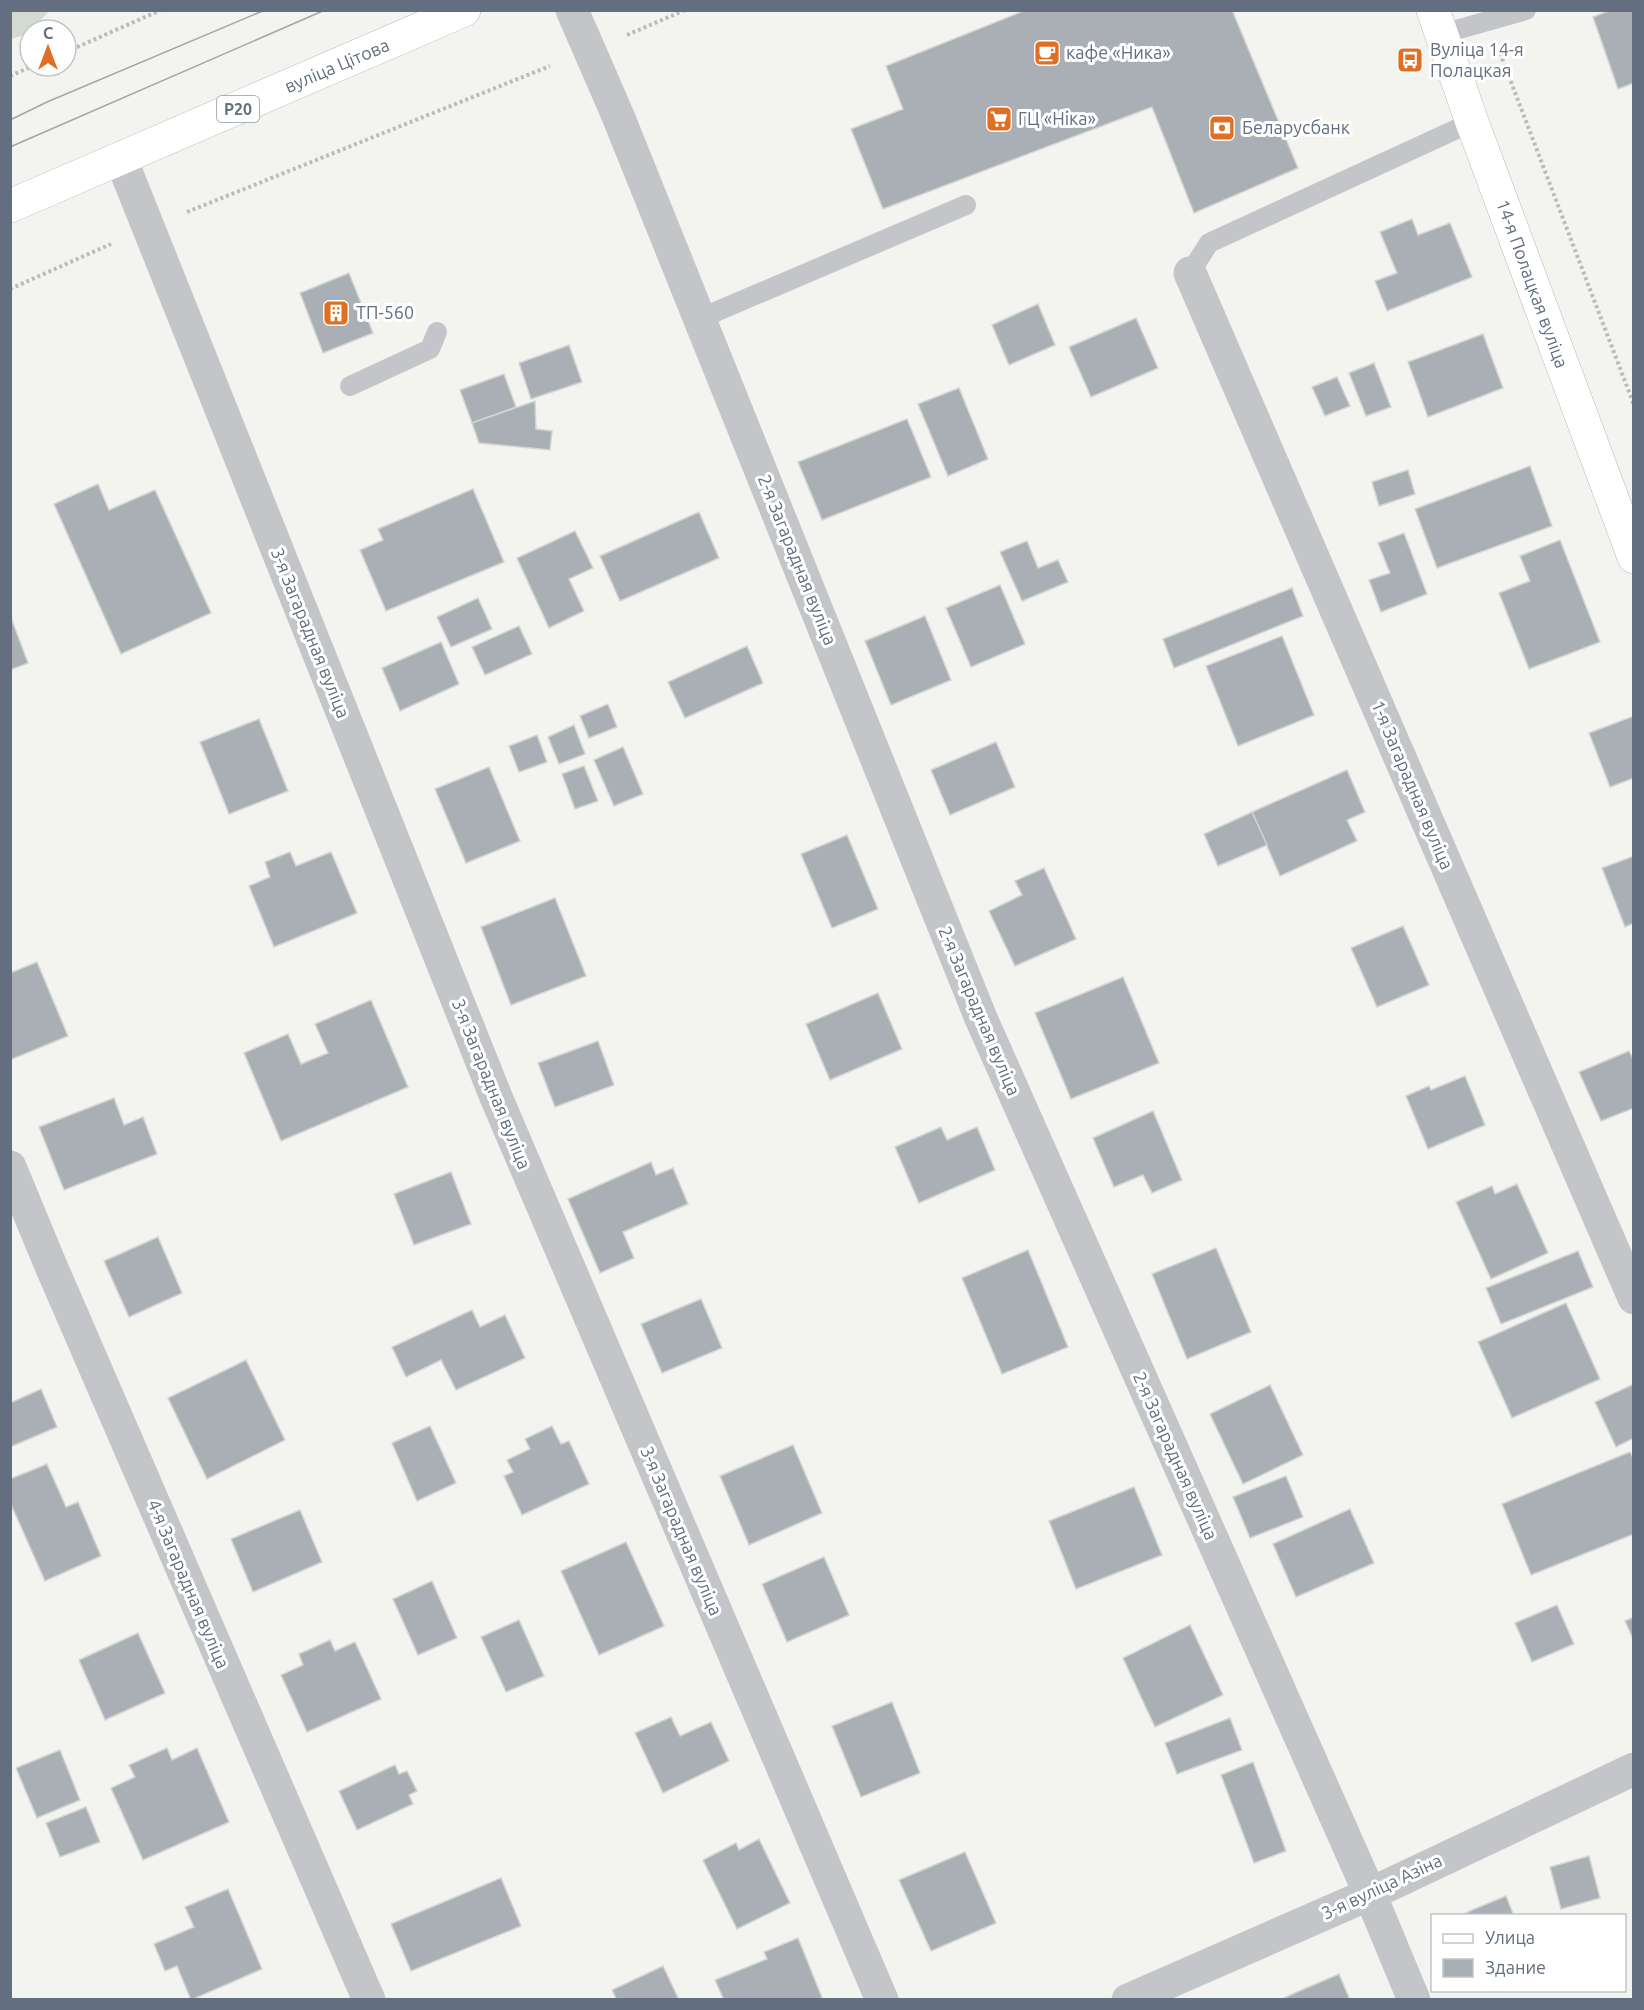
<svg xmlns="http://www.w3.org/2000/svg" width="1644" height="2010" viewBox="0 0 1644 2010" font-family="Ubuntu,sans-serif">
  <style>
    .green { fill: #d3dad0 }
    .building { fill: #a9afb5; stroke: #d4d5d2; stroke-width: 1.5 }
    .lines { fill: none; stroke-linecap: round; stroke-linejoin: round }
    .secondary-casing { stroke: #b5b8bd; stroke-width: 34 }
    .primary-casing { stroke: #b4b6bb; stroke-width: 34 }
    .path { stroke: #babbbe; stroke-width: 4; stroke-dasharray: 3 3; stroke-linecap: butt }
    .lane { stroke: #c3c5c9; stroke-width: 20 }
    .street { stroke: #c3c5c9; stroke-width: 33 }
    .secondary { stroke: #fff; stroke-width: 33 }
    .primary { stroke: #fff; stroke-width: 33 }
    .tram { stroke: #a1a5ac; stroke-width: 1.5 }
    .labels { text-anchor: middle; stroke-width: 6; stroke-linejoin: round; paint-order: stroke }
    .shield { fill: #fff; stroke: #929aa6; stroke-width: 1.5 }
    .shield-label { font-size: 16px; font-weight: bold; fill: #636e80 }
    .poi-label { font-size: 18px; fill: #636e80; stroke: #fff; text-anchor: start }
    .street-label { font-size: 18px; fill: #636e80; stroke: #fff }
  </style>
  <rect width="100%" height="100%" fill="#f3f4ef"/>
  <!-- green -->
  <polygon class="green" points="11,10 49,10 49,11 28,34 11,39"/>
  <!-- building -->
  <g class="building">
    <polygon points="1026,10 1232,10 1298,168 1194,213 1152,107 883,209 851,129 903,109 886,66"/>
    <polygon points="1611,10 1634,10 1634,83 1618,89 1593,17"/>
    <polygon points="1412,219 1418,235 1450,223 1472,277 1387,311 1375,281 1397,273 1380,232"/>
    <polygon points="349,273 373,333 323,353 300,293"/>
    <polygon points="1038,304 1055,345 1009,365 992,325"/>
    <polygon points="1136,318 1158,368 1091,397 1069,347"/>
    <polygon points="1483,334 1503,388 1428,417 1408,362"/>
    <polygon points="569,345 582,382 531,399 519,363"/>
    <polygon points="1374,363 1391,407 1366,416 1349,373"/>
    <polygon points="504,374 516,407 472,423 460,390"/>
    <polygon points="1337,377 1350,406 1325,416 1312,387"/>
    <polygon points="959,388 988,459 948,476 918,404"/>
    <polygon points="535,401 536,429 552,431 550,450 479,443 472,423"/>
    <polygon points="907,419 931,477 822,520 798,462"/>
    <polygon points="1530,466 1552,526 1437,568 1415,509"/>
    <polygon points="1408,470 1415,494 1379,506 1372,482"/>
    <polygon points="98,484 109,510 155,490 211,613 121,654 54,504"/>
    <polygon points="473,489 504,562 386,611 360,550 383,540 378,529"/>
    <polygon points="699,512 719,558 620,601 600,556"/>
    <polygon points="575,531 593,568 569,579 584,611 549,628 517,558"/>
    <polygon points="1404,533 1427,594 1381,612 1369,580 1390,573 1378,543"/>
    <polygon points="1560,540 1600,642 1529,669 1499,593 1530,581 1520,556"/>
    <polygon points="1027,541 1038,568 1058,560 1068,582 1022,601 1000,552"/>
    <polygon points="1000,585 1025,644 971,667 946,608"/>
    <polygon points="1292,588 1303,616 1174,668 1163,639"/>
    <polygon points="478,598 492,629 451,647 437,617"/>
    <polygon points="10,615 28,663 10,670"/>
    <polygon points="925,616 951,680 891,705 865,641"/>
    <polygon points="519,626 532,654 485,675 472,647"/>
    <polygon points="1282,636 1314,715 1238,746 1206,666"/>
    <polygon points="441,642 459,684 400,711 382,668"/>
    <polygon points="747,646 763,683 685,718 668,682"/>
    <polygon points="608,704 617,727 589,738 580,716"/>
    <polygon points="1634,716 1634,778 1610,787 1589,733"/>
    <polygon points="259,719 288,791 229,814 200,742"/>
    <polygon points="574,725 585,754 559,764 548,737"/>
    <polygon points="537,735 547,762 519,772 509,746"/>
    <polygon points="996,742 1015,787 950,815 931,770"/>
    <polygon points="623,747 643,794 614,806 594,760"/>
    <polygon points="584,766 598,801 575,809 562,774"/>
    <polygon points="489,767 520,841 466,863 435,789"/>
    <polygon points="1347,770 1365,812 1347,820 1357,841 1280,876 1252,812"/>
    <polygon points="1252,812 1267,845 1218,866 1204,834"/>
    <polygon points="847,835 878,909 832,928 801,854"/>
    <polygon points="290,852 296,866 331,852 357,913 274,947 249,886 270,877 265,862"/>
    <polygon points="1634,856 1634,923 1625,927 1602,868"/>
    <polygon points="1044,868 1076,939 1015,966 989,911 1022,895 1015,881"/>
    <polygon points="555,898 586,976 511,1005 481,927"/>
    <polygon points="1403,926 1429,985 1377,1007 1351,948"/>
    <polygon points="37,962 68,1036 10,1060 10,973"/>
    <polygon points="1123,977 1159,1063 1071,1099 1035,1013"/>
    <polygon points="878,993 902,1049 830,1080 806,1024"/>
    <polygon points="371,1000 408,1087 281,1141 244,1053 288,1034 301,1064 328,1053 315,1024"/>
    <polygon points="598,1041 614,1085 555,1107 538,1063"/>
    <polygon points="1629,1051 1634,1061 1634,1108 1601,1121 1579,1072"/>
    <polygon points="1465,1076 1485,1125 1428,1149 1406,1096 1429,1086 1431,1090"/>
    <polygon points="114,1098 124,1125 143,1117 157,1154 64,1190 39,1127"/>
    <polygon points="1153,1111 1182,1180 1152,1193 1143,1175 1114,1187 1093,1138"/>
    <polygon points="941,1127 947,1140 977,1127 995,1170 919,1203 895,1147"/>
    <polygon points="651,1162 656,1175 673,1168 688,1204 623,1232 634,1258 600,1273 568,1199"/>
    <polygon points="451,1172 471,1224 414,1245 394,1194"/>
    <polygon points="1517,1184 1548,1253 1491,1279 1456,1202 1492,1186 1495,1194"/>
    <polygon points="158,1237 182,1293 129,1317 104,1261"/>
    <polygon points="1216,1248 1251,1332 1187,1359 1152,1274"/>
    <polygon points="1028,1250 1068,1347 1002,1374 962,1278"/>
    <polygon points="1578,1251 1593,1287 1501,1324 1486,1288"/>
    <polygon points="701,1299 722,1348 662,1373 641,1324"/>
    <polygon points="1566,1303 1600,1379 1512,1418 1478,1342"/>
    <polygon points="472,1310 480,1327 505,1315 525,1358 456,1390 441,1360 406,1377 392,1347"/>
    <polygon points="246,1360 285,1440 207,1479 168,1398"/>
    <polygon points="1634,1384 1634,1438 1616,1447 1595,1402"/>
    <polygon points="1270,1385 1303,1455 1243,1484 1210,1414"/>
    <polygon points="41,1389 57,1427 10,1447 10,1403"/>
    <polygon points="430,1426 456,1483 417,1501 392,1443"/>
    <polygon points="552,1426 561,1444 569,1441 589,1484 522,1515 504,1476 513,1472 507,1460 530,1449 525,1439"/>
    <polygon points="793,1445 822,1513 749,1545 720,1476"/>
    <polygon points="1630,1452 1634,1460 1634,1534 1531,1575 1502,1504"/>
    <polygon points="47,1464 66,1507 78,1502 101,1556 45,1581 10,1502 10,1479"/>
    <polygon points="1286,1476 1303,1517 1250,1538 1233,1497"/>
    <polygon points="1134,1487 1162,1555 1076,1589 1049,1521"/>
    <polygon points="1350,1509 1374,1563 1296,1597 1273,1544"/>
    <polygon points="300,1510 322,1562 253,1592 231,1539"/>
    <polygon points="626,1542 664,1626 599,1655 561,1571"/>
    <polygon points="824,1557 849,1615 787,1642 762,1584"/>
    <polygon points="432,1581 457,1638 418,1655 393,1599"/>
    <polygon points="1557,1605 1574,1644 1532,1662 1515,1623"/>
    <polygon points="1634,1617 1634,1641 1625,1621"/>
    <polygon points="519,1620 544,1676 506,1692 481,1637"/>
    <polygon points="1190,1625 1223,1695 1155,1727 1123,1658"/>
    <polygon points="138,1633 165,1693 105,1720 79,1660"/>
    <polygon points="330,1640 335,1651 355,1642 381,1699 307,1732 281,1675 303,1665 299,1654"/>
    <polygon points="892,1702 920,1773 861,1797 832,1726"/>
    <polygon points="671,1717 680,1736 711,1722 729,1761 663,1793 635,1733"/>
    <polygon points="1230,1718 1242,1750 1177,1774 1165,1743"/>
    <polygon points="167,1748 172,1760 197,1748 229,1822 143,1860 111,1788 135,1777 129,1765"/>
    <polygon points="60,1750 80,1800 37,1818 16,1768"/>
    <polygon points="1253,1762 1286,1851 1254,1863 1221,1775"/>
    <polygon points="395,1765 399,1774 407,1771 417,1791 409,1795 413,1804 357,1830 339,1791"/>
    <polygon points="86,1807 100,1842 60,1857 46,1823"/>
    <polygon points="759,1839 790,1903 737,1929 703,1860 736,1843 739,1850"/>
    <polygon points="965,1852 996,1923 931,1951 899,1880"/>
    <polygon points="1589,1856 1600,1898 1561,1909 1550,1867"/>
    <polygon points="501,1878 521,1926 411,1971 391,1924"/>
    <polygon points="228,1889 262,1969 191,2000 177,1966 165,1971 154,1944 194,1927 185,1907"/>
    <polygon points="1506,1896 1514,1916 1460,1916 1472,1910"/>
    <polygon points="798,1938 823,2000 724,2000 715,1980 767,1959 764,1952"/>
    <polygon points="663,1966 679,2000 617,2000 612,1990"/>
    <polygon points="1339,1974 1350,2000 1280,2000 1297,1992"/>
  </g>
  <g class="lines">
    <defs>
      <polyline id="secondary" points="1433,10 1472,122 1634,557"/>
      <polyline id="primary" points="10,206 464,10"/>
    </defs>
    <!-- secondary casing -->
    <use href="#secondary" class="secondary-casing"/>
    <!-- primary casing -->
    <use href="#primary" class="primary-casing"/>
    <!-- path -->
    <g class="path">
      <polyline points="627,35 685,10"/>
      <polyline points="66,52 161,10"/>
      <polyline points="1500,53 1634,405"/>
      <polyline points="10,76 33,66"/>
      <polyline points="187,212 550,66"/>
      <polyline points="10,289 111,244"/>
    </g>
    <!-- lane -->
    <g class="lane">
      <polyline points="1442,34 1526,10"/>
      <polyline points="1190,273 1209,243 1472,122"/>
      <polyline points="699,319 966,205"/>
      <polyline points="350,386 430,349 437,332"/>
    </g>
    <!-- street -->
    <g class="street">
      <polyline points="572,10 618,116 980,1016 1370,1894 1414,2000"/>
      <polyline points="121,159 496,1097 882,2000"/>
      <polyline points="1190,273 1634,1298"/>
      <polyline points="10,1167 51,1266 369,2000"/>
      <polyline points="1128,2000 1370,1894 1634,1769"/>
    </g>
    <!-- secondary -->
    <use href="#secondary" class="secondary"/>
    <!-- primary -->
    <use href="#primary" class="primary"/>
    <!-- tram -->
    <g class="tram">
      <polyline points="10,120 47,102 265,10"/>
      <polyline points="10,147 325,10"/>
    </g>
  </g>
  <!-- icons -->
  <defs>
    <symbol id="cafe-square" viewBox="-11 -11 22 22"><rect x="-9" y="-9" width="18" height="18" rx="4" fill="#e06f23" stroke="#fff"/><path d="M-5.5-4.5H6V0H3Q3 3.5 0 3.5H-2.5Q-5.5 3.5-5.5 0ZM3-3.2v2h1.7v-2ZM-6 4.5H4V6H-6Z" fill="#fff"/></symbol>
    <symbol id="bus-square" viewBox="-11 -11 22 22"><rect x="-9" y="-9" width="18" height="18" rx="4" fill="#e06f23" stroke="#fff"/><path d="M-5-6H5V4H4V6H2V4H-2V6H-4V4H-5ZM-3.5-4V0h7V-4ZM-3.5 1.2v1.5H-2V1.2ZM2 1.2v1.5H3.5V1.2Z" fill="#fff"/></symbol>
    <symbol id="supermarket-square" viewBox="-11 -11 22 22"><rect x="-9" y="-9" width="18" height="18" rx="4" fill="#e06f23" stroke="#fff"/><path d="M-6-5.5h2.5l.6 2H6L4.5 2H-2.5L-4.4-4H-6ZM-1.5 3.2a1.3 1.3 0 1 0 .1 0ZM3 3.2a1.3 1.3 0 1 0 .1 0Z" fill="#fff"/></symbol>
    <symbol id="bank-square" viewBox="-11 -11 22 22"><rect x="-9" y="-9" width="18" height="18" rx="4" fill="#e06f23" stroke="#fff"/><path d="M-6-4H6V4H-6ZM0-2.3a2.3 2.3 0 1 0 0 4.6a2.3 2.3 0 1 0 0-4.6Z" fill="#fff"/></symbol>
    <symbol id="building-square" viewBox="-11 -11 22 22"><rect x="-9" y="-9" width="18" height="18" rx="4" fill="#e06f23" stroke="#fff"/><path d="M-4-6H4V6H1V3H-1V6H-4ZM-2.5-4.3h1.7v1.8h-1.7ZM.8-4.3h1.7v1.8H.8ZM-2.5-1h1.7V.8h-1.7ZM.8-1h1.7V.8H.8Z" fill="#fff"/></symbol>
  </defs>
  <g fill-rule="evenodd">
    <use href="#cafe-square" x="1032" y="38" width="30" height="30"/>
    <use href="#bus-square" x="1395" y="45" width="30" height="30"/>
    <use href="#supermarket-square" x="984" y="104" width="30" height="30"/>
    <use href="#bank-square" x="1207" y="113" width="30" height="30"/>
    <use href="#building-square" x="321" y="298" width="30" height="30"/>
  </g>
  <g class="labels">
    <!-- shield labels -->
    <rect class="shield" x="217" y="96" width="42" height="26" rx="4.5"/>
    <g class="shield-label">
      <text x="238" y="115">Р20</text>
    </g>
    <!-- poi labels -->
    <g class="poi-label">
      <text x="1430" y="56">Вуліца 14-я<tspan x="1430" dy="21">Полацкая</tspan></text>
      <text x="1066" y="59">кафе «Ника»</text>
      <text x="1018" y="125">ГЦ «Ніка»</text>
      <text x="1242" y="134">Беларусбанк</text>
      <text x="356" y="319">ТП-560</text>
    </g>
    <!-- street labels -->
    <g class="street-label">
      <text transform="translate(337 66) rotate(-23)" y="6">вуліца Цітова</text>
      <text transform="translate(1532 284) rotate(70)" y="6">14-я Полацкая вуліца</text>
      <text transform="translate(797 560) rotate(68)" y="6">2-я Загарадная вуліца</text>
      <text transform="translate(310 633) rotate(68)" y="6">3-я Загарадная вуліца</text>
      <text transform="translate(1412 785) rotate(67)" y="6">1-я Загарадная вуліца</text>
      <text transform="translate(979 1011) rotate(67)" y="6">2-я Загарадная вуліца</text>
      <text transform="translate(491 1084) rotate(68)" y="6">3-я Загарадная вуліца</text>
      <text transform="translate(1175 1456) rotate(66)" y="6">2-я Загарадная вуліца</text>
      <text transform="translate(681 1531) rotate(67)" y="6">3-я Загарадная вуліца</text>
      <text transform="translate(188 1584) rotate(67)" y="6">4-я Загарадная вуліца</text>
      <text transform="translate(1382 1887) rotate(-25)" y="6">3-я вуліца Азіна</text>
    </g>
  </g>
  <!-- border -->
  <rect width="1644" height="2010" fill="none" stroke="#636e80" stroke-width="24"/>
  <!-- legend -->
  <rect x="1431" y="1914" width="195" height="78" fill="#ffffff" stroke="#c1c5cc" stroke-width="1.5"/>
  <rect x="1443" y="1934" width="30" height="9" fill="#ffffff" stroke="#c1c5cc" stroke-width="1.5"/>
  <text x="1485" y="1944" font-size="18" fill="#636e80">Улица</text>
  <rect x="1443" y="1959" width="30" height="18" fill="#a9afb5" stroke="#c1c5cc" stroke-width="1.5"/>
  <text x="1485" y="1974" font-size="18" fill="#636e80">Здание</text>
  <!-- north arrow -->
  <g transform="translate(48 48)"><circle r="28" fill="#ffffff" stroke="#c1c5cc" stroke-width="1.5"/>
  <path d="M0-4.5L10 22L0 15L-10 22Z" fill="#e06f23"/>
  <text y="-9" font-size="16" font-weight="bold" text-anchor="middle" fill="#636e80">С</text>
  </g>
</svg>
